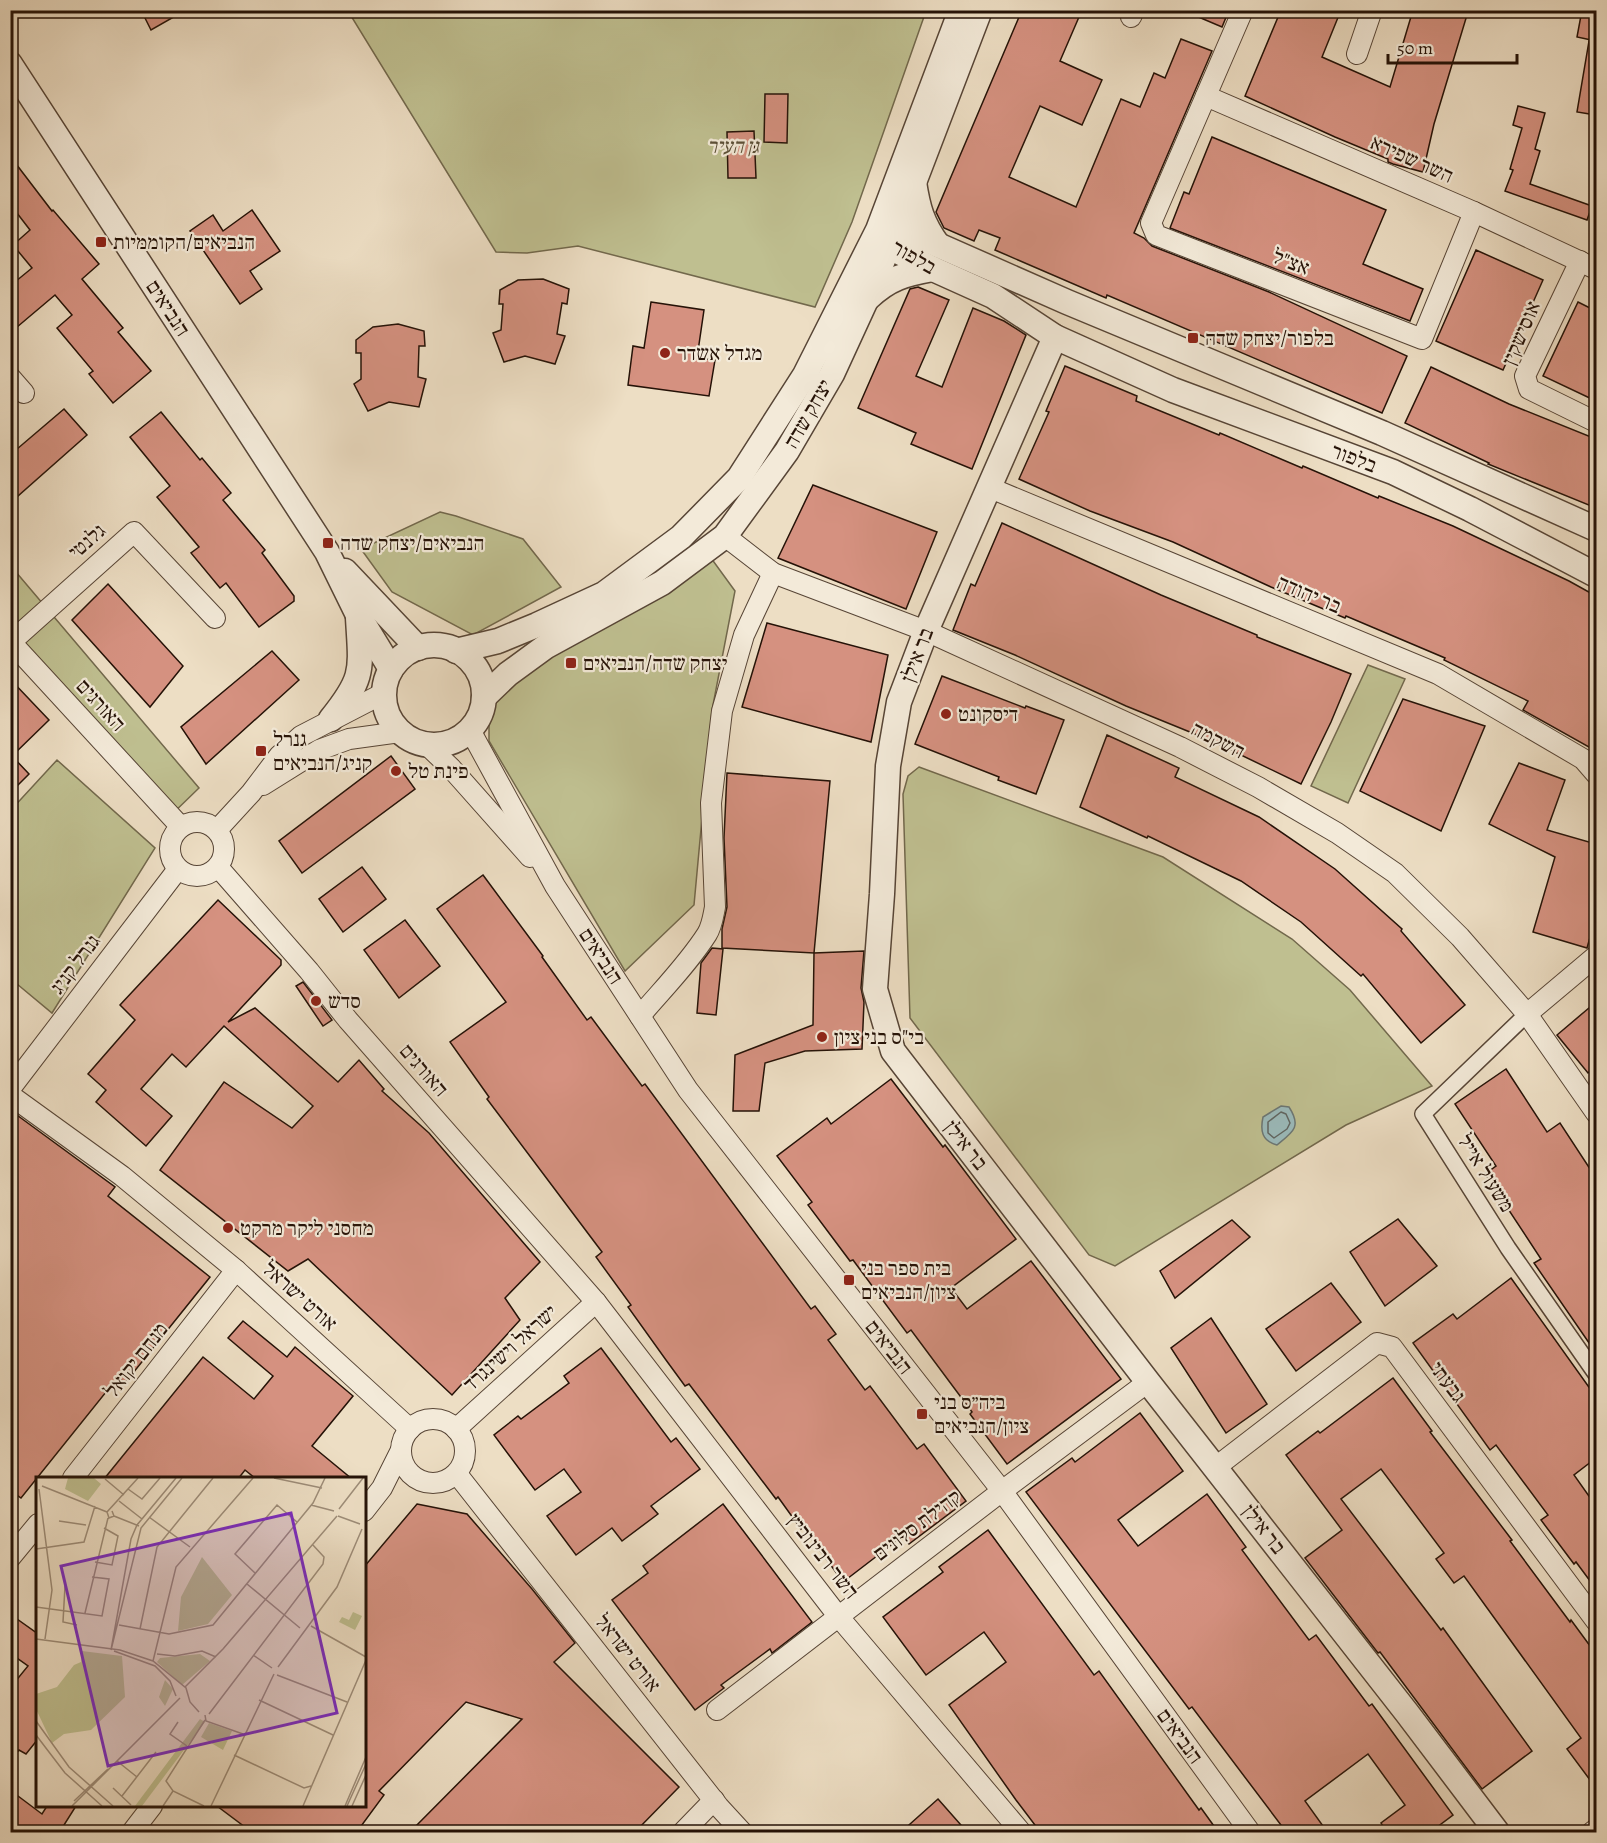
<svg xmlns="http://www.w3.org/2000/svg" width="1607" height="1843" viewBox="0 0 1607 1843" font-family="Alegreya,'Frank Ruhl Libre',serif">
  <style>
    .green { fill: #bfbf90; stroke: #72684c; stroke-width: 1.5 }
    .water { fill: #9bbbbc; stroke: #6c7774; stroke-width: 1.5 }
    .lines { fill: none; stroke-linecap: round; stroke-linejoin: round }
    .shore { stroke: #606662; stroke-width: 1.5 }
    .building { fill: #d59180; stroke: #251207; stroke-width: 1.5 }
    .pedestrian-casing { stroke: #574536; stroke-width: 18 }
    .minor-casing { stroke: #574536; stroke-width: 22 }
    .tertiary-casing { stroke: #574536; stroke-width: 27 }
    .pedestrian { stroke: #f3ead9; stroke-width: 15 }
    .minor { stroke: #f3ead9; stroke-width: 20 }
    .tertiary { stroke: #f3ead9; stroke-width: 24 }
    .poi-dot { fill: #8f2418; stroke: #f3ead9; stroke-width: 2 }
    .labels { text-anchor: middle; stroke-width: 4.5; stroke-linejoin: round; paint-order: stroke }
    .park-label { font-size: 21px; font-style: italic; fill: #5b4f37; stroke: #f3ead9 }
    .street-label { font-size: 21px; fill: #251207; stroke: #f3ead9 }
    .poi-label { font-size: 21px; fill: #251207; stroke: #f3ead9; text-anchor: start }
    .inset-road { fill: none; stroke: #9d8c78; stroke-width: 1.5 }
    .view { fill: #7b2cbf; fill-opacity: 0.15; stroke: #7b2cbf; stroke-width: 3 }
    .inset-edge { fill: none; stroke: #251207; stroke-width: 3 }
  </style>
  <rect width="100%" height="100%" fill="#eddec4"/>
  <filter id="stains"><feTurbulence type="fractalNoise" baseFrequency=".00333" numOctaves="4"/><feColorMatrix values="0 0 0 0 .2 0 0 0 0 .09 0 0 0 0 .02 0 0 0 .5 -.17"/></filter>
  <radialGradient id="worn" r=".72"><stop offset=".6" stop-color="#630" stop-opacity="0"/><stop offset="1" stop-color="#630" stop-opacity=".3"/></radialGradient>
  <!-- green -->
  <g class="green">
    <polygon points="348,11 926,11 852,222 815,307 578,246 527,253 496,252"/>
    <polygon points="440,512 456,516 523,539 561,587 473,635 392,592 361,549"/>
    <polygon points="711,558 735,591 712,710 694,905 625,971 489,741 489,713 496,697 523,668"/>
    <polygon points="10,565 199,788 166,820 11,641"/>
    <polygon points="1368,665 1405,679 1348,803 1311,786"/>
    <polygon points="57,760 155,848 52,1013 11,979 10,811"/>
    <polygon points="919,767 1163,857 1292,939 1350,990 1432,1086 1346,1125 1115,1266 1089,1255 910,1018 903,794 908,776"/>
  </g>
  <!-- water -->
  <path class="water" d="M1281 1106 1289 1107C1302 1127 1293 1132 1277 1145 1262 1141 1260 1131 1263 1117Z"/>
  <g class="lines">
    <!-- shore -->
    <polygon class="shore" points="1281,1112 1286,1114 1290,1123 1287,1129 1274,1138 1268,1133 1268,1122"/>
  </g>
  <!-- building -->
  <g class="building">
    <polygon points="141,10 186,10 151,30"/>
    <polygon points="1022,10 1082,10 1060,61 1102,80 1082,125 1040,106 1009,177 1076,207 1121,99 1140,107 1154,73 1165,78 1181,39 1212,51 1134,233 1144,238 1152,246 1269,292 1407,356 1382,413 1107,295 1106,298 995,250 1000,238 979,230 974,241 944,228 936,212"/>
    <polygon points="1182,10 1229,10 1222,27"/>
    <polygon points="1281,10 1341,10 1322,57 1390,87 1413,10 1454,10 1467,15 1434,124 1423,172 1393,164 1388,162 1388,159 1335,137 1245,96"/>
    <polygon points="1582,10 1596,10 1596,41 1577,37"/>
    <polygon points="1589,41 1596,42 1596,115 1577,112"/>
    <polygon points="765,94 788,94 787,143 764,142"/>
    <polygon points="1518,106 1545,113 1535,149 1540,151 1530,184 1592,206 1587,220 1505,191 1513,170 1510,169 1522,128 1513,125"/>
    <polygon points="754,131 756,178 728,178 727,132"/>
    <polygon points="1212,137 1386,210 1363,264 1423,289 1410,321 1170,228 1184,192 1189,194"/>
    <polygon points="10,156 52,211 53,210 99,264 82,279 123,328 118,332 151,371 113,403 89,374 93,371 57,328 72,315 55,295 10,333 10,286 32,268 13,245 30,230 10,204"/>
    <polygon points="252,210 280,251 250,271 262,289 240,304 190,231 213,215 223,231"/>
    <polygon points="1476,250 1543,280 1503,370 1436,341"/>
    <polygon points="543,279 569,289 567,304 562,303 557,334 565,336 555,364 525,356 504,362 493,333 501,330 503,304 499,304 500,290 518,280"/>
    <polygon points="918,287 949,300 916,376 942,387 973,308 1004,321 1026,335 972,469 911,444 916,433 858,408 910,289"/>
    <polygon points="651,302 704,310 697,358 715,360 709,396 628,385 633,346 644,348"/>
    <polygon points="1578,302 1596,311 1596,401 1543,376"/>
    <polygon points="398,324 424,331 425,346 419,346 418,377 426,379 419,407 389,402 368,411 354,384 361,379 361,353 356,353 356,340 373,327"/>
    <polygon points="1065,366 1137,396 1136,401 1219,435 1220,433 1302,468 1303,466 1378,498 1379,496 1453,526 1569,581 1596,596 1596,751 1523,710 1528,701 1444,660 1445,658 1346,616 1345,618 1271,587 1173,542 1090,511 1019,479 1049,412 1046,411"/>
    <polygon points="1431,367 1509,404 1596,439 1596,508 1488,464 1489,463 1405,423"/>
    <polygon points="64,409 87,435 10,503 10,455"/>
    <polygon points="161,412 200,460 202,458 231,493 223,500 265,550 262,553 294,596 294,601 259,627 226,583 220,588 191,553 199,547 157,497 170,486 130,437"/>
    <polygon points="813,485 937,532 906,609 778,558"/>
    <polygon points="1002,523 1161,595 1257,635 1257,637 1351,674 1331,722 1301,784 1212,741 1126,706 1015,655 953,630 971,584 975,586"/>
    <polygon points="108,584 183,666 150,707 72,620"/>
    <polygon points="767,623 888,655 871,742 742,707"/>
    <polygon points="272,651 299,680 206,764 181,727"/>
    <polygon points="942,676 1025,708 1026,706 1064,720 1036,794 998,780 999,777 915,744"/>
    <polygon points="10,679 49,720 12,756 29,774 10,793"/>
    <polygon points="1403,699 1485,726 1441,831 1360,791"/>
    <polygon points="1107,735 1179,768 1175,777 1259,817 1335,869 1402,929 1401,931 1465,1005 1421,1043 1363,974 1361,976 1301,922 1241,881 1148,836 1147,838 1080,807"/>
    <polygon points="391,756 415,789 302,873 279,841"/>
    <polygon points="1519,763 1565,780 1547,830 1596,844 1596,916 1587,948 1533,932 1555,857 1489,824"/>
    <polygon points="727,773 830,781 814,953 722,948 722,929 727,907 724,838"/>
    <polygon points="362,867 386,899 343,932 319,899"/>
    <polygon points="483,875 543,956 542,957 587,1020 591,1017 642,1086 645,1084 811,1309 815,1306 836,1334 828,1340 865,1390 870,1386 917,1449 924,1444 966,1501 909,1544 903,1536 843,1582 803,1527 801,1529 778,1497 776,1499 689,1384 685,1386 666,1360 628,1307 631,1305 596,1257 602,1252 487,1099 489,1097 450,1042 506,1002 437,909"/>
    <polygon points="218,900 281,960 281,965 228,1022 255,1008 338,1082 359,1060 384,1089 382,1091 429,1133 540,1262 505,1298 520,1320 452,1395 308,1259 288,1271 160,1170 224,1082 292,1128 313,1106 224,1026 186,1067 172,1054 141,1089 172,1116 146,1146 96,1102 106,1090 88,1074 135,1020 120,1005"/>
    <polygon points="405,920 440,966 399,998 364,950"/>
    <polygon points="712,948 723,949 716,1015 697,1013 701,963"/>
    <polygon points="864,951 861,988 864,1002 862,1049 805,1051 765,1063 759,1111 733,1111 735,1055 813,1025 814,953"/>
    <polygon points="303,982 332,1020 323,1026 296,986"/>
    <polygon points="1596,1002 1596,1066 1588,1073 1557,1035"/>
    <polygon points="1506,1069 1547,1132 1560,1123 1596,1178 1596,1353 1534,1263 1541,1259 1485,1174 1496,1166 1455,1104"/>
    <polygon points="891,1079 943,1147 945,1145 1016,1239 951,1288 967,1309 1031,1261 1121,1379 1007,1464 970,1414 972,1412 911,1330 907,1333 853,1260 850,1261 808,1205 812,1202 777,1156 827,1118 831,1124"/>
    <polygon points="10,1110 115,1187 108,1196 210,1277 125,1383 118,1377 21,1498 10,1490"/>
    <polygon points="1398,1219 1437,1266 1385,1306 1350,1252"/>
    <polygon points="1232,1220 1250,1237 1175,1298 1160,1271"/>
    <polygon points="1511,1278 1596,1397 1596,1458 1574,1475 1596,1506 1596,1589 1576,1562 1574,1564 1541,1520 1548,1515 1496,1445 1490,1450 1413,1343 1453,1314 1457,1319"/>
    <polygon points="1331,1283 1361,1322 1296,1371 1266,1329"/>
    <polygon points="1211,1318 1267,1404 1226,1433 1171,1348"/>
    <polygon points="243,1321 287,1357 295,1347 353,1396 312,1446 352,1479 256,1479 245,1470 238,1479 104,1479 203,1357 254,1399 273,1376 228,1338"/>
    <polygon points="601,1348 671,1442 676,1438 700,1469 651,1506 658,1514 622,1541 612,1528 576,1555 547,1516 581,1492 564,1469 535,1490 494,1435 518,1416 521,1419 569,1383 564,1376"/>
    <polygon points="1393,1378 1432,1431 1430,1432 1512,1540 1510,1541 1570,1622 1571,1620 1596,1654 1596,1788 1567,1749 1581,1738 1464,1576 1454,1583 1436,1559 1444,1553 1381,1469 1341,1499 1441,1630 1443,1628 1532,1751 1482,1789 1380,1652 1378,1653 1305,1558 1342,1530 1286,1455 1318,1431 1320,1433"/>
    <polygon points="1140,1413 1183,1471 1118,1520 1138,1546 1207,1494 1246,1547 1242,1550 1309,1640 1316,1635 1369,1706 1372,1704 1453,1815 1429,1833 1387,1833 1381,1823 1405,1805 1368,1754 1305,1801 1328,1833 1287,1833 1192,1707 1189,1709 1026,1492 1072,1458 1075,1462"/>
    <polygon points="417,1504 467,1514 532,1589 575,1643 554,1662 679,1787 634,1833 409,1833 522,1719 466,1702 379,1791 384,1795 356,1833 253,1833 217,1806 364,1806 364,1567"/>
    <polygon points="723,1504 812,1622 772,1653 770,1649 721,1685 724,1688 695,1710 612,1600 648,1573 643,1566"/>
    <polygon points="988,1530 1094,1675 1099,1671 1199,1810 1201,1808 1219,1833 1041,1833 1016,1800 949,1705 1006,1662 984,1632 926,1675 883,1617 943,1572 939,1567"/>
    <polygon points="10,1614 38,1634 38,1739 26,1754 19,1750 10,1761 10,1688 28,1666 10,1653"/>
    <polygon points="18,1796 42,1814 47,1806 76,1806 59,1833 10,1833 10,1806"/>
    <polygon points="938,1799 968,1833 900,1833"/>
  </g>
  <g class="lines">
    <defs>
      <polyline id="pedestrian" points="1527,1014 1423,1114 1508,1248 1596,1374"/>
      <g id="minor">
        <polyline points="1243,10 1151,223 1156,235 1422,339 1474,212"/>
        <polyline points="1131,17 1134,10"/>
        <polyline points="1357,54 1372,10"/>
        <polyline points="1206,96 1474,212 1596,269"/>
        <polyline points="1580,261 1525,376 1529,389 1596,422"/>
        <polyline points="10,377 24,393"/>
        <polyline points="988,487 1438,674 1583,759 1596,774"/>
        <polyline points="725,536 773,573 926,631 1180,747 1258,787 1337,833 1395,873 1460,937 1527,1014 1596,1113"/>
        <polyline points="10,641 181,827"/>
        <polyline points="11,642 134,532 215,618"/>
        <polyline points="470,730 555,886 688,1090 1002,1491 1250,1832"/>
        <polyline points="427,745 451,768 530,857"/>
        <polyline points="263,785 319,750 349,739 400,732"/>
        <circle cx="197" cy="849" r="27"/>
        <polyline points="217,830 251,793 279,756 301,736 384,693"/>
        <polyline points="218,867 309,971 348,1020 596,1302 838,1616 1021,1832"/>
        <polyline points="1527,1014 1596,956"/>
        <path d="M640 1016C662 990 688 964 707 934 712 926 713 917 715 907L711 803 722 711 744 635 773 573"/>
        <polyline points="10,1089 178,869"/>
        <polyline points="10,1095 122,1176 236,1270 410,1429"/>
        <circle cx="433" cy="1451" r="32"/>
        <polyline points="456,1429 596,1302"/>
        <polyline points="1216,1467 1377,1343 1392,1347 1596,1621"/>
        <polyline points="457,1474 719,1807 742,1832"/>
        <polyline points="73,1478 236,1270"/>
        <polyline points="364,1511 382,1488 401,1450"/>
        <polyline points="10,1558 38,1524"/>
        <polyline points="717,1710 1002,1491 1148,1382"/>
        <polyline points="132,1832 152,1806"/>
        <polyline points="683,1832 714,1800"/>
        <polyline points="1592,1832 1596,1829"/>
      </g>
      <g id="tertiary">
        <polyline points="10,64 327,552 357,613 391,669"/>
        <path d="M914 182C918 208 922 223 938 245"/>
        <polyline points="883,229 897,227 1067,302 1382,433 1596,529"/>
        <polyline points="881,234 889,247 933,269 993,296 1055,337 1173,390 1393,472 1470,509 1596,575"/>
        <path d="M868 298C889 278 905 274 933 269"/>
        <polyline points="1055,337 926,631 899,702 888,766 882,894 875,989 893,1051 1148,1382 1407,1713 1497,1832"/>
        <polyline points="345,571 418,648"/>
        <circle cx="434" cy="695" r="50"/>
        <polyline points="456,651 498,641 537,625 604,594 681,537 739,478 805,375 878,230 961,10"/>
        <polyline points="484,697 508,674 545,647 662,583 725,536 787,451 832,374 866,300 897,227 980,10"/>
        <path d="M331 719C365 677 361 670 358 618"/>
      </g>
    </defs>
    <!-- pedestrian casing -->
    <use href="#pedestrian" class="pedestrian-casing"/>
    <!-- minor casing -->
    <use href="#minor" class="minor-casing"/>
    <!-- tertiary casing -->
    <use href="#tertiary" class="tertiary-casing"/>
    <!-- pedestrian -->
    <use href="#pedestrian" class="pedestrian"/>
    <!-- minor -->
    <use href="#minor" class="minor"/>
    <!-- tertiary -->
    <use href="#tertiary" class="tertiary"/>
  </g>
  <!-- markers -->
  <g class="poi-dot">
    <rect x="95" y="236" width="12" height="12" rx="3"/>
    <rect x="1187" y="332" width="12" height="12" rx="3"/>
    <circle cx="665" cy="353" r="6"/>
    <rect x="322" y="537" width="12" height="12" rx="3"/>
    <rect x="565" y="657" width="12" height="12" rx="3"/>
    <circle cx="946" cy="714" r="6"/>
    <rect x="255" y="745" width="12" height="12" rx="3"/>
    <circle cx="396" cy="771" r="6"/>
    <circle cx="316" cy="1001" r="6"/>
    <circle cx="822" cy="1037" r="6"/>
    <circle cx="228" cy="1228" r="6"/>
    <rect x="843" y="1274" width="12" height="12" rx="3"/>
    <rect x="916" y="1408" width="12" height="12" rx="3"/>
  </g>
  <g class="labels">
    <!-- park labels -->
    <g class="park-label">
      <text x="733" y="153">גן העיר</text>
    </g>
    <!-- street labels -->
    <g class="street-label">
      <text transform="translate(1412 159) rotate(24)" y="7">השר שפירא</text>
      <text transform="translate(914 257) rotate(30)" y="7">בלפור</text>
      <text transform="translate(1291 262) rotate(21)" y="7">אצ"ל</text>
      <text transform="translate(168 308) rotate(57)" y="7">הנביאים</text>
      <text transform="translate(1521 333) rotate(-67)" y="7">אוסישקין</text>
      <text transform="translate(808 414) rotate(-60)" y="7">יצחק שדה</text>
      <text transform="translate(1354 458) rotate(21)" y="7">בלפור</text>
      <text transform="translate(87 541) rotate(-42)" y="7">גלנטי</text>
      <text transform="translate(1309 594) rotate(23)" y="7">בר יהודה</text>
      <text transform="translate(917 655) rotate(-69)" y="7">בר אילן</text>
      <text transform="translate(101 705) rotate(48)" y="7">האורגים</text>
      <text transform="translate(1218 740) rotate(27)" y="7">השקמה</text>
      <text transform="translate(601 956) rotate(57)" y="7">הנביאים</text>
      <text transform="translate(75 964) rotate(-53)" y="7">גנרל קניג</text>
      <text transform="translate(424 1070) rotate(49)" y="7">האורגים</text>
      <text transform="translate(966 1145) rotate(52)" y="7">בר אילן</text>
      <text transform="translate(1486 1173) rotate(58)" y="7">משעול אייל</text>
      <text transform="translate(300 1296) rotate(42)" y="7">אורט ישראל</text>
      <text transform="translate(889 1347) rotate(52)" y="7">הנביאים</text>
      <text transform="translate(510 1348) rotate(-42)" y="7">ישראל וישינגרד</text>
      <text transform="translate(136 1360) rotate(-52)" y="7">מנחם יקואל</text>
      <text transform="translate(1448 1382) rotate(53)" y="7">גבעתי</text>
      <text transform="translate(917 1525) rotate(-37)" y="7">קהילת סלונים</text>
      <text transform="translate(1264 1529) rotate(52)" y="7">בר אילן</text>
      <text transform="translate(823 1556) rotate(52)" y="7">השר רבינוביץ</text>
      <text transform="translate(628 1653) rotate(52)" y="7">אורט ישראל</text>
      <text transform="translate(1180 1736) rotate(54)" y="7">הנביאים</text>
    </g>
    <!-- poi labels -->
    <g class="poi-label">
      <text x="113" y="249">הנביאים/הקוממיות</text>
      <text x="1205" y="345">בלפור/יצחק שדה</text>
      <text x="677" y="360">מגדל אשדר</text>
      <text x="340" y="550">הנביאים/יצחק שדה</text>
      <text x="583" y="670">יצחק שדה/הנביאים</text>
      <text x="958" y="721">דיסקונט</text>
      <text x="273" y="746">גנרל<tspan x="273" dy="24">קניג/הנביאים</tspan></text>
      <text x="408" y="778">פינת טל</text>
      <text x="328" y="1008">סדש</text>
      <text x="834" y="1044">בי"ס בני ציון</text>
      <text x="240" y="1235">מחסני ליקר מרקט</text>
      <text x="861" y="1275">בית ספר בני<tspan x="861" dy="24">ציון/הנביאים</tspan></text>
      <text x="934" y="1409">ביה״ס בני<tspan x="934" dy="24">ציון/הנביאים</tspan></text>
    </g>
  </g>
  <!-- overview -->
  <g transform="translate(36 1477)">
    <rect width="330" height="330" fill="#eddec4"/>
    <path d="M32 1H58L65 7 52 24 29 12ZM166 80 196 118 172 147 142 154 145 120ZM317 135 326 139 319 153 303 145 306 140 313 143ZM46 174 86 179 89 220 55 253 28 257 16 266 0 232V217L21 210 38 188 45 185ZM164 177 174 184 146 208 121 185 124 181ZM129 203 137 212 129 229 123 220ZM164 242 169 245 106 329H99ZM173 246 196 254 187 273 165 260Z" fill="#bfbf90"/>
    <path class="inset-road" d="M238 1 286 11M69 2 88 18M6 9 71 35M3 12 16 113 9 162M92 12 106 22 124 1M83 24 106 42M275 28 298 34M303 32 327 1M76 34 78 39 73 41 71 35 102 1M78 39 103 49M302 39 324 47M113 40 154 70M23 44 50 48M0 72 48 65 59 29M59 85 76 88 82 59 68 51M219 96 199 77 241 28 261 45M211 107 264 151M29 109 27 145 41 148M0 130 66 139 73 102 56 100M49 136 72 41M83 148 133 157 177 148 277 26 289 1M275 149 330 180M104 152 121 70 177 1M0 162 84 173 117 184 150 211 154 225 163 235M75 173 105 51 146 1M75 173 95 62 101 48 140 1M78 174 119 189 134 204 140 219M121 177 139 179 166 174 180 180M217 178 236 191M117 184 140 90 217 1M242 190 301 110 326 52M241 198 311 225M149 210 187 172 301 39M223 223 297 258M173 237 287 87 288 80 276 67M169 238 170 244 207 257M0 244 33 290 77 329M142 245 134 257 151 269M0 258 29 296 66 329M198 278 268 311 275 309M81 284 101 300M77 311 95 328M86 319 120 275M38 324 72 292M36 329 144 221M127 329 137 314M168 329 137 314 130 304 169 243M175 329 238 197M267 329 330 183M309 329 330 280M311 329 330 287M316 329 330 298"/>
    <path class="view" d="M255 36 301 236 72 289 25 89Z"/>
    <rect width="330" height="330" class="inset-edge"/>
  </g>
  <!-- margin -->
  <rect width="1607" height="1843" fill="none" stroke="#eddec4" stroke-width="36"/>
  <rect x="12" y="12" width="1583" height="1819" fill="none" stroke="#251207" stroke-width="3"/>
  <rect x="18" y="18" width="1571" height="1807" fill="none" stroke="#251207" stroke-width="1.5"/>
  <!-- scale -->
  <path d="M1388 54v9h129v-9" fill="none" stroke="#251207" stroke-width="3"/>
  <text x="1397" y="54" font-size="18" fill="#251207" stroke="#f3ead9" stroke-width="4.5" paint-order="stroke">50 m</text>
  <rect width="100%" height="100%" filter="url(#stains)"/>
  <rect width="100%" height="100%" fill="url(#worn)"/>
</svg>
